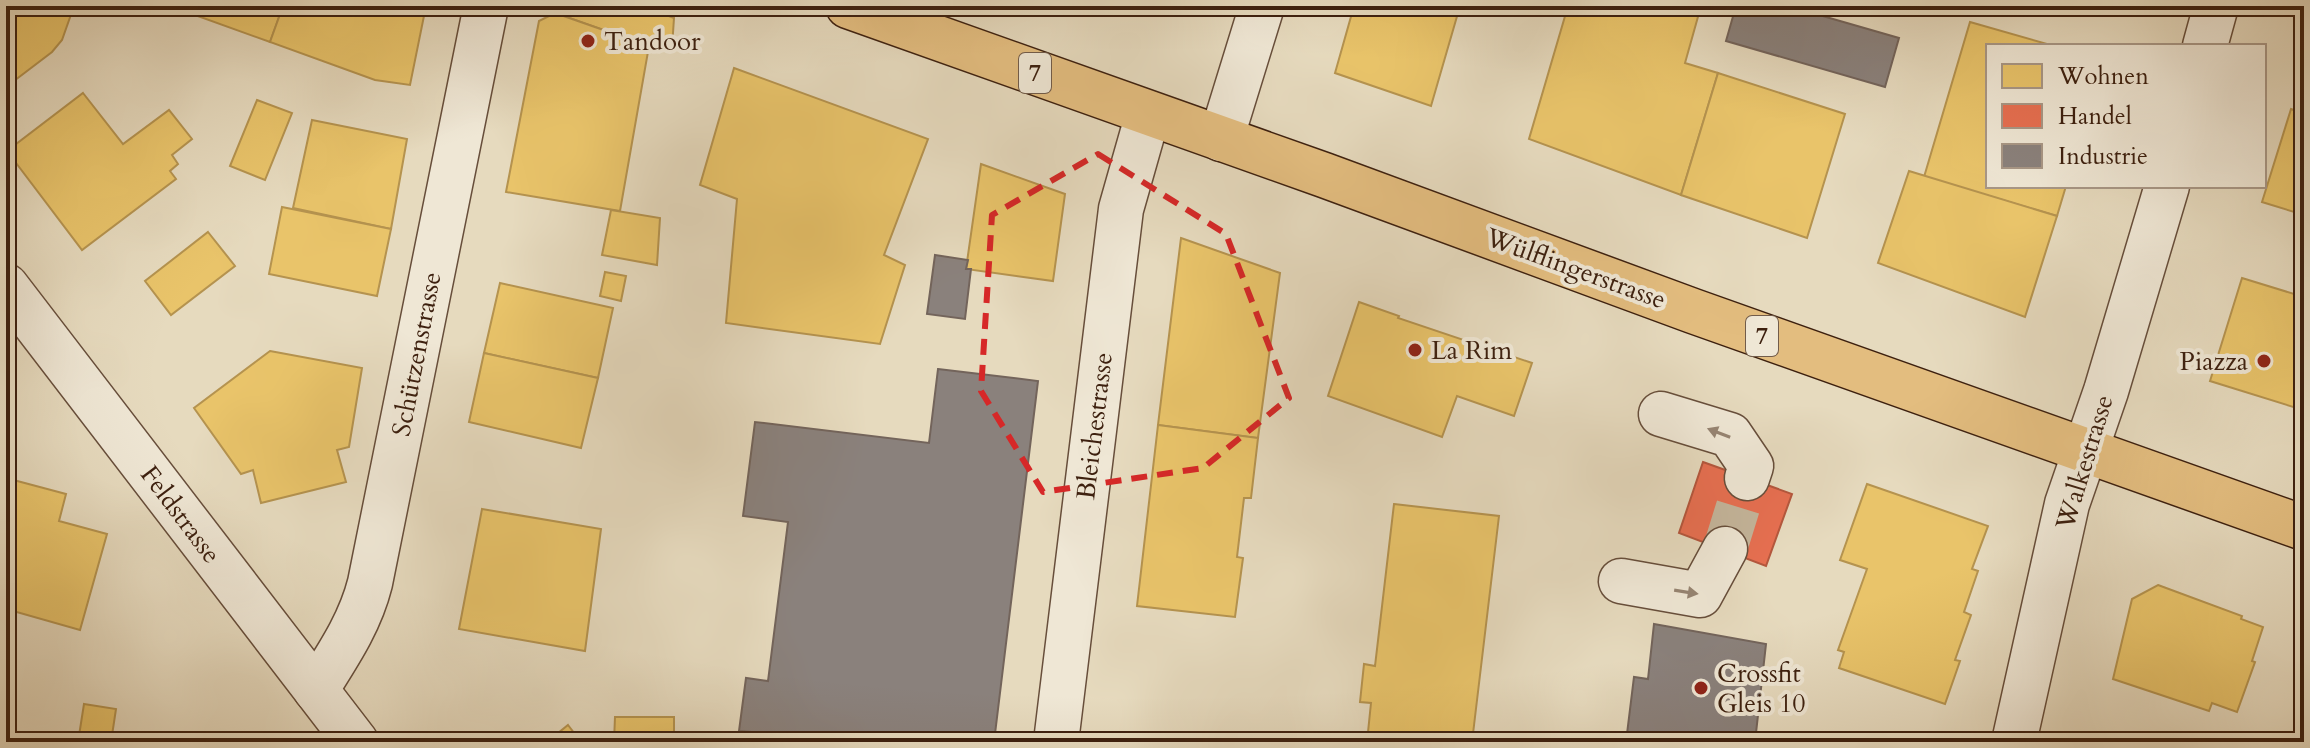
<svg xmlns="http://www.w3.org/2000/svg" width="2310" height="748" viewBox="0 0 2310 748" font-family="Cardo,serif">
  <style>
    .homes { fill: #e9c46a; stroke: #b5934f; stroke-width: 2 }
    .shops { fill: #e76f51; stroke: #b4573d; stroke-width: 2 }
    .industry { fill: #8a817c; stroke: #73645b; stroke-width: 2 }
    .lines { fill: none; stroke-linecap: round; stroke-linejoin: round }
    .minor-tunnel { stroke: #c4b59b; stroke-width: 44; stroke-dasharray: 44 22; stroke-linecap: butt }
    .minor-casing { stroke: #674e3b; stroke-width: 47 }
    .major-casing { stroke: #3d200f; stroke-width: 47 }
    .minor { stroke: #efe7d5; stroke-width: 44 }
    .major { stroke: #e3bd7f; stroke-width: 44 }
    .oneway { fill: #968472 }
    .marked { fill: none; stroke: #d62828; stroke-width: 6; stroke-dasharray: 16 10; stroke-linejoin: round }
    .poi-dot { fill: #8f2418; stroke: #efe7d5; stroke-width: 3 }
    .labels { text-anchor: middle; stroke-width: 8; stroke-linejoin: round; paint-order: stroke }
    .shield { fill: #efe7d5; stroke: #725c4a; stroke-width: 2 }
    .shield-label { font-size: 24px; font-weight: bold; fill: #3d200f }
    .poi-label { font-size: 26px; fill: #3d200f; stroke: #efe7d5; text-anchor: start }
    .street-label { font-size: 26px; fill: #3d200f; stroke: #efe7d5 }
  </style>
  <rect width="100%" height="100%" fill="#e6dabe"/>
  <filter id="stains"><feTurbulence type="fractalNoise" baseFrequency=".0025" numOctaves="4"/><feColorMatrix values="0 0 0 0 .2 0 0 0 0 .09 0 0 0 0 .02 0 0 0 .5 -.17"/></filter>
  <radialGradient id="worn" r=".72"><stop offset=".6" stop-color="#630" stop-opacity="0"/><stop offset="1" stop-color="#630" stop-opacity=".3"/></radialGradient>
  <!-- homes -->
  <g class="homes">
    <polygon points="6,6 74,6 62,40 52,52 6,87"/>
    <polygon points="170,6 283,6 270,42"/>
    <polygon points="283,6 426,6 410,85 375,80 270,42"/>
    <polygon points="558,6 643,6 674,18 672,48 649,46 555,13"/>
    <polygon points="1354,6 1460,6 1431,106 1335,73"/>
    <polygon points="1568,6 1701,6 1685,63 1718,73 1681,195 1529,139"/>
    <polygon points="555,13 649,46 620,211 506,192 539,21"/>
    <polygon points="1970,22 2054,46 1988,46 1988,186 2066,186 2057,216 1924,177"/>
    <polygon points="734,68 928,139 884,255 905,265 880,344 726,323 737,199 700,185"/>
    <polygon points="1718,73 1845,114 1807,238 1681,195"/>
    <polygon points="83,93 123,144 169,110 192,139 172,155 178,164 170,171 176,179 82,250 7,151"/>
    <polygon points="257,100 292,113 265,180 230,166"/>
    <polygon points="2291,109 2304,114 2304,215 2262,202"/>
    <polygon points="312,120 407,139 391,229 293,208"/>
    <polygon points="981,164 1065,194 1053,281 966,269"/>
    <polygon points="1909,171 2057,216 2025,317 1878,263"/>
    <polygon points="282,207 391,229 377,296 269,274"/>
    <polygon points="611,210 660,218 657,265 602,255"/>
    <polygon points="208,232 235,266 171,315 145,281"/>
    <polygon points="1181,238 1280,273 1258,438 1158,425"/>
    <polygon points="605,272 626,276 621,301 600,296"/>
    <polygon points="2242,278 2304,297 2303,410 2210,381"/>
    <polygon points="500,283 613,308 598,378 484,353"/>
    <polygon points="1359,302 1399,316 1398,318 1532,363 1514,416 1457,396 1442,437 1328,396"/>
    <polygon points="270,351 362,368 349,447 337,450 346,482 261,503 253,470 241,474 194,408"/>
    <polygon points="484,353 598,378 581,448 469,422"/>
    <polygon points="1158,425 1258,438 1251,498 1244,498 1237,557 1243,558 1235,617 1137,606"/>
    <polygon points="6,478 66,494 59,521 107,534 80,630 6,609"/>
    <polygon points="1867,484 1988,526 1972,569 1978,571 1964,612 1971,615 1955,660 1960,661 1945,704 1839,668 1844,652 1838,650 1867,569 1840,560"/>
    <polygon points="1394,504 1499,516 1472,742 1367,742 1371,703 1360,702 1364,664 1375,666"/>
    <polygon points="482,509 601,529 585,651 459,629"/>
    <polygon points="2158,585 2242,616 2241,619 2263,627 2252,661 2255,662 2237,712 2212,703 2209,711 2113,679 2132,599"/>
    <polygon points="84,704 116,709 111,742 78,742"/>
    <polygon points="615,717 674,717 674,742 614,742"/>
    <polygon points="568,725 581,742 547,742"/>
  </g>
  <!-- shops -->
  <polygon class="shops" points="1703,462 1792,494 1766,566 1679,533"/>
  <!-- industry -->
  <g class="industry">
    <polygon points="1736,6 1788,6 1899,38 1885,87 1726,41"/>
    <polygon points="935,255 968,260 966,269 971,269 965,319 927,314"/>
    <polygon points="938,369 1038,381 994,742 763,742 765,733 739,731 746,678 768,681 788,522 743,516 755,422 929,443"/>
    <polygon points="1654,624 1766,644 1756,733 1772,736 1771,742 1626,742 1634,677 1648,679"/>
  </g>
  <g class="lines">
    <!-- minor-tunnel -->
    <polyline class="minor-tunnel" points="1725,549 1747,478"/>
    <defs>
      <g id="minor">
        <polyline points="2205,46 2216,6"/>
        <polyline points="1221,139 1262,6"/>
        <polyline points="6,286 356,742"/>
        <polyline points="1661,414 1730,435 1751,466 1747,478"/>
        <polyline points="1621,581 1700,595 1725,549"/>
        <path d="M316 690C338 655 360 623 370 583L486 6"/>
        <polyline points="1056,742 1121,209 1148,114"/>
        <polyline points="2014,742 2067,504 2106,391 2167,186"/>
      </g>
      <polyline id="major" points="848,6 1324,175 1693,311 2304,528"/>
    </defs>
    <!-- minor casing -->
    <use href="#minor" class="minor-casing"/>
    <!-- major casing -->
    <use href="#major" class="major-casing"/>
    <!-- minor -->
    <use href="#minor" class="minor"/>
    <!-- major -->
    <use href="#major" class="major"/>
  </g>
  <!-- one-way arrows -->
  <defs><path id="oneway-solid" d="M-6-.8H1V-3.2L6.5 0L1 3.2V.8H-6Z" transform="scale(2)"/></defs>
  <g class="oneway">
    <use href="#oneway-solid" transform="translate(1719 433) rotate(-159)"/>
    <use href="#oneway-solid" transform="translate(1686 592) rotate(9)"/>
  </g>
  <!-- marked area -->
  <path class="marked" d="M1098 154 1226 234 1289 398 1203 468 1043 492 981 391 992 215Z"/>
  <!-- markers -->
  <g class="poi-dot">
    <circle cx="588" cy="41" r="8"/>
    <circle cx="1415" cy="350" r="8"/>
    <circle cx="2264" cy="361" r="8"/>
    <circle cx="1701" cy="688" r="8"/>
  </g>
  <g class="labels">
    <!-- shield labels -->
    <g class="shield">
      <rect x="1019" y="53" width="32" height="40" rx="6"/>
      <rect x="1746" y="316" width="32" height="40" rx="6"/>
    </g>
    <g class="shield-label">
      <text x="1035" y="81">7</text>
      <text x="1762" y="344">7</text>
    </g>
    <!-- poi labels -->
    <g class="poi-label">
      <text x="604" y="50">Tandoor</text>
      <text x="1431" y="359">La Rim</text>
      <text x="2248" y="370" text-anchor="end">Piazza</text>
      <text x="1717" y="682">Crossfit<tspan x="1717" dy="30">Gleis 10</tspan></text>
    </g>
    <!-- street labels -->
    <g class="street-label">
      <text transform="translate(1576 268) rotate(20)" y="9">Wülflingerstrasse</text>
      <text transform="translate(416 354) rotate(-79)" y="9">Schützenstrasse</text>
      <text transform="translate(1094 426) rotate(-83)" y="9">Bleichestrasse</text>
      <text transform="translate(2084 462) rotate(-73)" y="9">Walkestrasse</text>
      <text transform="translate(181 514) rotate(53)" y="9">Feldstrasse</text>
    </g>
  </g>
  <!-- margin -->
  <rect width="2310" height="748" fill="none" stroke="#e6dabe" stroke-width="32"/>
  <rect x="8" y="8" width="2294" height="732" fill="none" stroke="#3d200f" stroke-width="4"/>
  <rect x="16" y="16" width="2278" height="716" fill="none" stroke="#3d200f" stroke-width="2"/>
  <!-- legend -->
  <rect x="1986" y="44" width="280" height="144" fill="#efe7d5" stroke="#a89786" stroke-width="2"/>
  <rect x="2002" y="64" width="40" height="24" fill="#e9c46a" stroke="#a89786" stroke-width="2"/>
  <text x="2058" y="84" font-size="24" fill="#3d200f">Wohnen</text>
  <rect x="2002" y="104" width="40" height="24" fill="#e76f51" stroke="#a89786" stroke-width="2"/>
  <text x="2058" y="124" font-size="24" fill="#3d200f">Handel</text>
  <rect x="2002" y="144" width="40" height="24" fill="#8a817c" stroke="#a89786" stroke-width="2"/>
  <text x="2058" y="164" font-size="24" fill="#3d200f">Industrie</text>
  <rect width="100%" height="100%" filter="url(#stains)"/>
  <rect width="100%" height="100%" fill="url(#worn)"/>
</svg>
